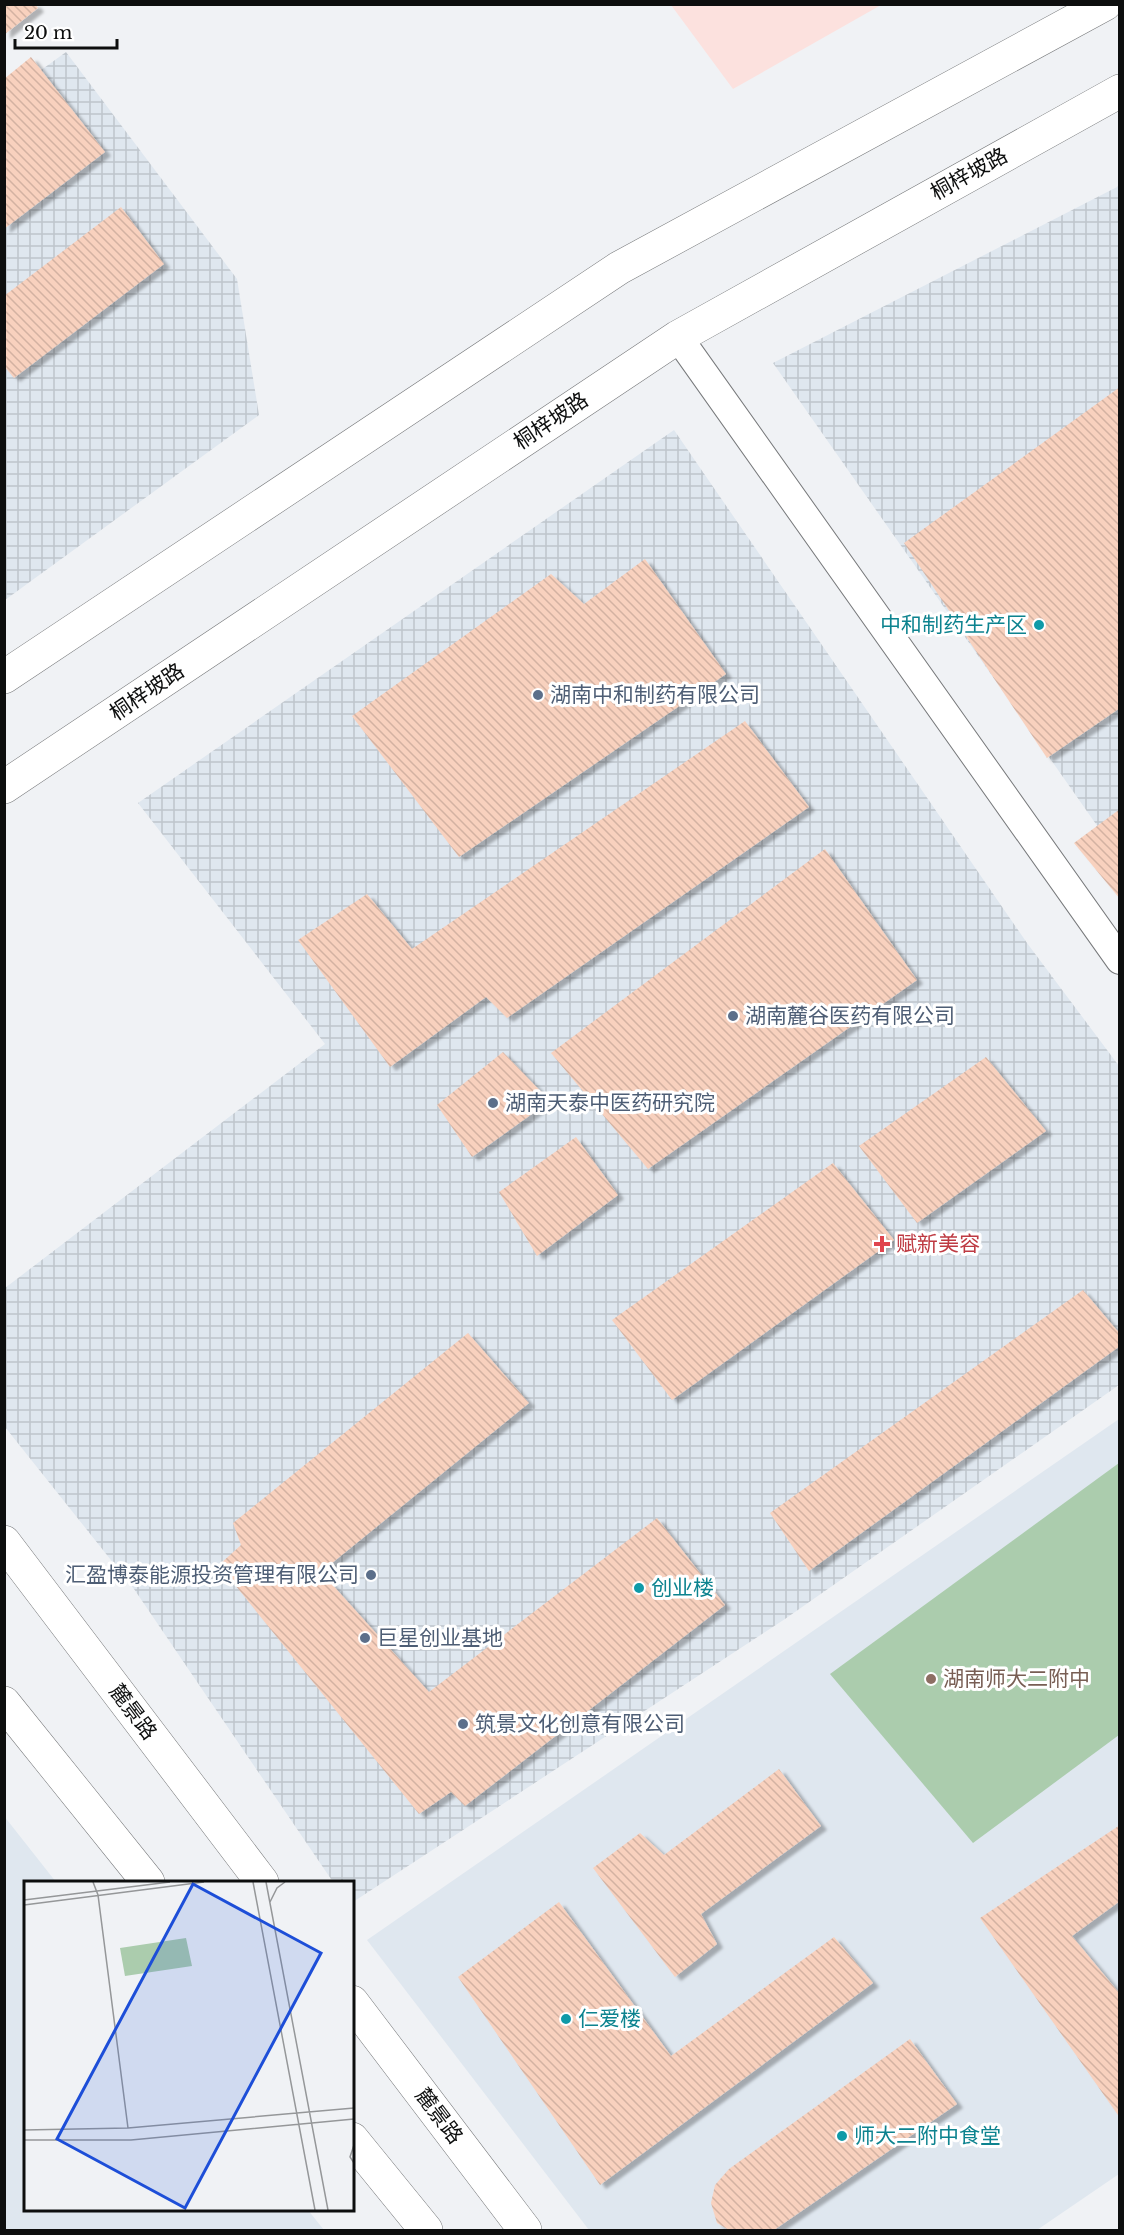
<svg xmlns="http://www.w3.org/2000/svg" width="1124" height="2235" viewBox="0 0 1124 2235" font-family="'Libre Baskerville','Noto Sans SC',serif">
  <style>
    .commercial { fill: #fce1de }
    .industrial { fill: url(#industrial-grid) }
    .built { fill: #dfe7ef }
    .pitch { fill: #abccad }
    .building { fill: url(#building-back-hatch); filter: url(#shadow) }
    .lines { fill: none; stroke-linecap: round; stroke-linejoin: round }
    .street-casing { stroke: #77797b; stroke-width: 30 }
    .primary-casing { stroke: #77797b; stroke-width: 34 }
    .street { stroke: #fff; stroke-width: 28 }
    .primary { stroke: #fff; stroke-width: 33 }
    .culture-dot { fill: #0f9aa8; stroke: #fff; stroke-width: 2 }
    .service-dot { fill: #5c6f8a; stroke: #fff; stroke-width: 2 }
    .health-dot { fill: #e0444e; stroke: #fff; stroke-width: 2 }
    .education-dot { fill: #8d6e63; stroke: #fff; stroke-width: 2 }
    .labels { text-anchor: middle; stroke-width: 6; stroke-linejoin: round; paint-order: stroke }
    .street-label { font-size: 21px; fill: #0d0e0e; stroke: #fff }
    .culture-label { font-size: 21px; fill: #0d838f; stroke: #fff; text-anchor: start }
    .service-label { font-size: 21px; fill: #4e5e75; stroke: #fff; text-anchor: start }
    .health-label { font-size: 21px; fill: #be3a42; stroke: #fff; text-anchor: start }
    .education-label { font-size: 21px; fill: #785e54; stroke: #fff; text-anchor: start }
    .inset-road { fill: none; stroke: #959799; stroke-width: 1.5 }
    .view { fill: #1d4ed8; fill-opacity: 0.15; stroke: #1d4ed8; stroke-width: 3 }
    .inset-edge { fill: none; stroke: #0d0e0e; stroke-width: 3 }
  </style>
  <defs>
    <pattern id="industrial-grid" width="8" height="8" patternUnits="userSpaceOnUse" patternTransform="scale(1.5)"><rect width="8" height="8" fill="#dfe7ef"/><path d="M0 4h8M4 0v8" fill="none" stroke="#bec5cc"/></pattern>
    <pattern id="building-back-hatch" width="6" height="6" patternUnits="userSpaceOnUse" patternTransform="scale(1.5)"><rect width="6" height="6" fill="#f8d1be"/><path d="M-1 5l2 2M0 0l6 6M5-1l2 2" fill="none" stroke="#d3b2a2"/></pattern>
    <filter id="shadow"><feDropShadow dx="6" dy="4" stdDeviation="1.5" flood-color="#0004"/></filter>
  </defs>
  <rect width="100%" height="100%" fill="#f0f2f5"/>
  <!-- commercial -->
  <polygon class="commercial" points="671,5 881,5 733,89"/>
  <!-- industrial -->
  <g class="industrial">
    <polygon points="66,52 237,279 259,415 5,600 4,97"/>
    <polygon points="1119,186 1119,857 773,363"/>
    <polygon points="674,430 1027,943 1119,1066 1119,1385 785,1619 353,1902 352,1882 333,1882 134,1589 5,1427 5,1288 325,1044 138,803"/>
  </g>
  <!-- built -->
  <g class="built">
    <polygon points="1119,1419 1119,2174 1037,2230 589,2230 367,1940"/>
    <polygon points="4,1816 56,1882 26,1882 26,2210 308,2210 324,2230 5,2230"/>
  </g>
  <!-- pitch -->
  <polygon class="pitch" points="1119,1463 1119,1735 973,1843 830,1674"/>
  <!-- building -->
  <g class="building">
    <polygon points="4,4 35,4 38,8 4,35"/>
    <polygon points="31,57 105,152 4,229 4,79"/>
    <polygon points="121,207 164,264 14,378 4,366 4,296"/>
    <polygon points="1120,387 1120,708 1047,758 904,543"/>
    <polygon points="645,559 726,674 459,857 352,716 551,574 584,604"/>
    <polygon points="745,721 809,807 507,1018 486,997 390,1067 298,940 367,894 412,949"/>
    <polygon points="1120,809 1120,899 1074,843"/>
    <polygon points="825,849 917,980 648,1169 551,1053"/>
    <polygon points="503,1052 550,1101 472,1157 437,1105"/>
    <polygon points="986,1057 1046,1131 917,1223 859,1146"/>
    <polygon points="576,1137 618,1195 537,1256 499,1192"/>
    <polygon points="833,1163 894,1240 672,1400 612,1320"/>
    <polygon points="1083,1290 1120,1334 1120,1346 809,1571 770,1513"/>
    <polygon points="468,1333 529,1403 321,1572 429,1692 657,1518 725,1605 465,1806 451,1792 419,1814 219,1565 241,1545 233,1523"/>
    <polygon points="779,1769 821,1826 701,1914 717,1944 675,1977 593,1868 640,1833 664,1855"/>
    <polygon points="1120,1825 1120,1901 1072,1936 1120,1994 1120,2118 980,1918"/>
    <polygon points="559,1902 671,2056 834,1937 873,1983 600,2185 458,1977"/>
    <polygon points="910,2039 957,2104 774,2230 729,2230 717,2223 711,2203 715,2185 729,2169"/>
  </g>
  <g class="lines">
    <defs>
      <polyline id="street" points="678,337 1120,960"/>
      <g id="primary">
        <polyline points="4,677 619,268 1105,4"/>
        <polyline points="4,787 678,337 1120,91"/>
        <polyline points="4,1542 262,1882"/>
        <polyline points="4,1703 148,1882"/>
        <polyline points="352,2002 525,2230"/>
        <polyline points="352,2139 426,2230"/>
      </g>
    </defs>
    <!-- street casing -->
    <use href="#street" class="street-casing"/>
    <!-- primary casing -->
    <use href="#primary" class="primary-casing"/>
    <!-- street -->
    <use href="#street" class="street"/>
    <!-- primary -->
    <use href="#primary" class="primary"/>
  </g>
  <!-- markers -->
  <g class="culture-dot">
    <circle cx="1039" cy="625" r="6"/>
    <circle cx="639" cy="1588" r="6"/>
    <circle cx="566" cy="2019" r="6"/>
    <circle cx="842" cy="2136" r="6"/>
  </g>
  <g class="service-dot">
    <circle cx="538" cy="695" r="6"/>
    <circle cx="733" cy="1016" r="6"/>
    <circle cx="493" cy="1103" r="6"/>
    <circle cx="371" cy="1575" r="6"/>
    <circle cx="365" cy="1638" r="6"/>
    <circle cx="463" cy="1724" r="6"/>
  </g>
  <path class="health-dot" d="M879 1235h6v6h6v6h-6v6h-6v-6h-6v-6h6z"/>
  <circle class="education-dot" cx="931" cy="1679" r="6"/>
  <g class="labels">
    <!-- street labels -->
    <g class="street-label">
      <text transform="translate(969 174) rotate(-29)" y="7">桐梓坡路</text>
      <text transform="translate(551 421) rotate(-34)" y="7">桐梓坡路</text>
      <text transform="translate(147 692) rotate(-34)" y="7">桐梓坡路</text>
      <text transform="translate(133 1712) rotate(53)" y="7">麓景路</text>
      <text transform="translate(439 2116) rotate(53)" y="7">麓景路</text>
    </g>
    <!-- culture labels -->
    <g class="culture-label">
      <text x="1027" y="632" text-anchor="end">中和制药生产区</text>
      <text x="651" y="1595">创业楼</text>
      <text x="578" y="2026">仁爱楼</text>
      <text x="854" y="2143">师大二附中食堂</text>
    </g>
    <!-- service labels -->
    <g class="service-label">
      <text x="550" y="702">湖南中和制药有限公司</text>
      <text x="745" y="1023">湖南麓谷医药有限公司</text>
      <text x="505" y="1110">湖南天泰中医药研究院</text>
      <text x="359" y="1582" text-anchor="end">汇盈博泰能源投资管理有限公司</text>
      <text x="377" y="1645">巨星创业基地</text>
      <text x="475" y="1731">筑景文化创意有限公司</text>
    </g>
    <!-- health labels -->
    <g class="health-label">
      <text x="896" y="1251">赋新美容</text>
    </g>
    <!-- education labels -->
    <g class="education-label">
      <text x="943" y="1686">湖南师大二附中</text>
    </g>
  </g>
  <!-- overview -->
  <g transform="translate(24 1881)">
    <rect width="330" height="330" fill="#f0f2f5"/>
    <path d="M162 57 168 85 101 95 96 67Z" fill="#abccad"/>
    <path class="inset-road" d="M69 1 74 14 104 247M229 1 291 329M242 1 304 329M0 19 146 1M246 21 253 7 261 1M0 24 180 1M0 249 104 247 330 227M0 259H107L330 238M330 264 326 276 330 282"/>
    <path class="view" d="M169 3 297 72 161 327 33 258Z"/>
    <rect width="330" height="330" class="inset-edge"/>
  </g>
  <!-- border -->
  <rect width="1124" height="2235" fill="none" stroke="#0d0e0e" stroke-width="12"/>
  <!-- scale -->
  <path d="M15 39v9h102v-9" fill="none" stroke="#0d0e0e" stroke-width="3"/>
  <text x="24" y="39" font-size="18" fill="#0d0e0e" stroke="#ffffff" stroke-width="4.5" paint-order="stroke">20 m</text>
</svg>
